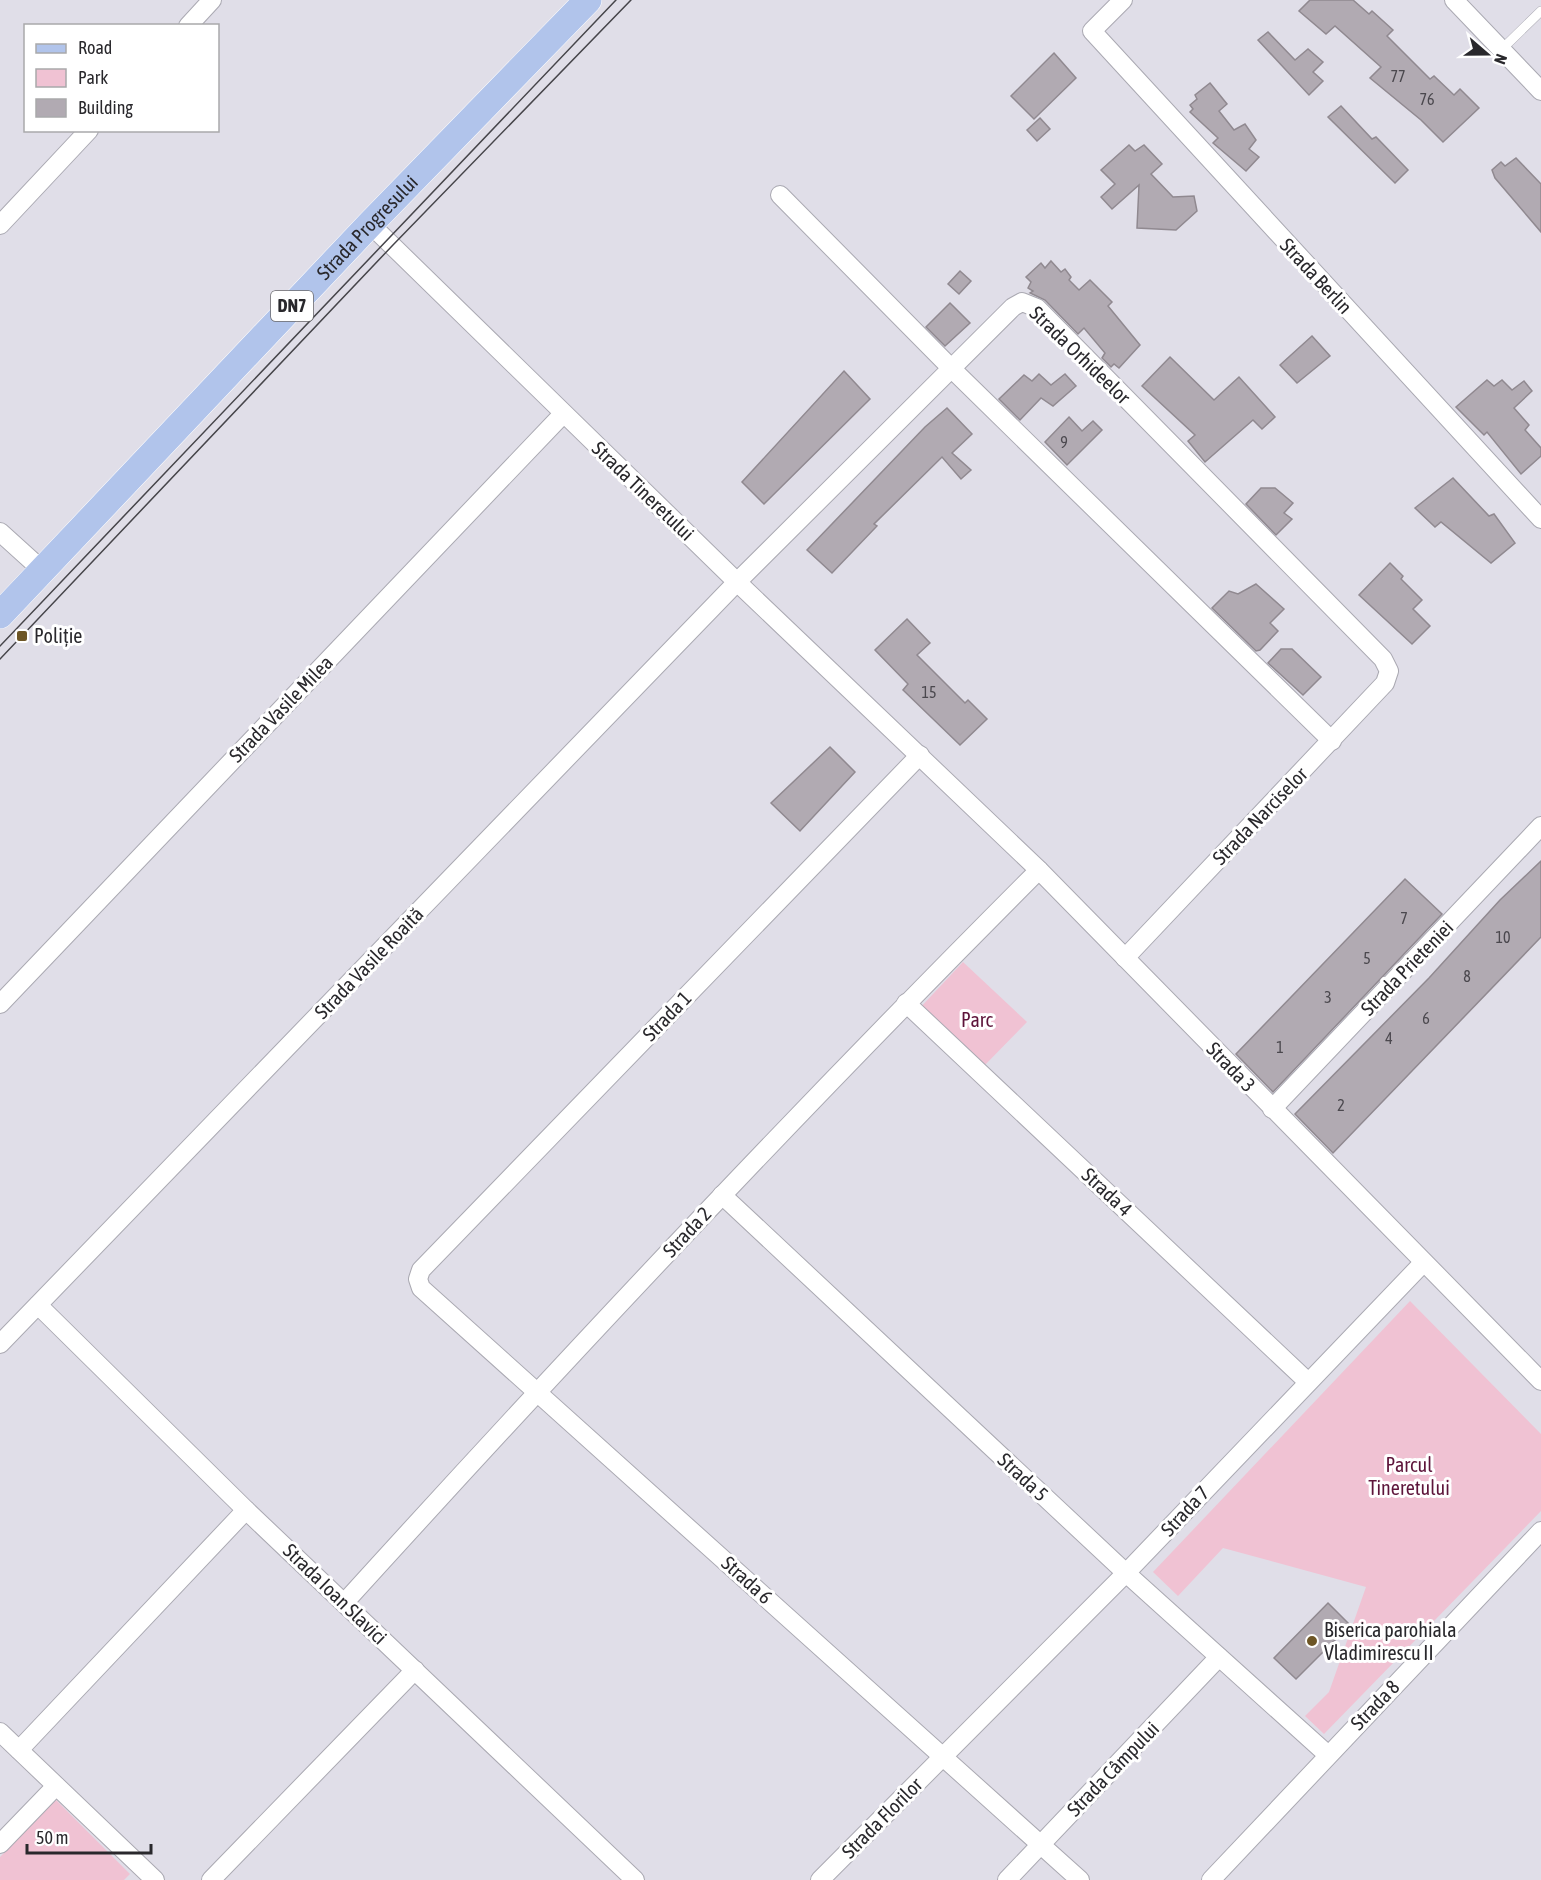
<svg xmlns="http://www.w3.org/2000/svg" width="1541" height="1880" viewBox="0 0 1541 1880" font-family="'Asap Condensed',sans-serif">
  <style>
    .green { fill: #f0c2d3 }
    .building { fill: #b1aab2; stroke: #908990; stroke-width: 1.5 }
    .lines { fill: none; stroke-linecap: round; stroke-linejoin: round }
    .lane-casing { stroke: #aaa9b2; stroke-width: 10 }
    .street-casing { stroke: #aaa9b2; stroke-width: 20 }
    .primary-casing { stroke: #fff; stroke-width: 28 }
    .lane { stroke: #fff; stroke-width: 9 }
    .street { stroke: #fff; stroke-width: 18 }
    .primary { stroke: #b1c4eb; stroke-width: 27 }
    .tram { stroke: #46454a; stroke-width: 1.5 }
    .poi-dot { fill: #6d5626; stroke: #fff; stroke-width: 2 }
    .labels { text-anchor: middle; stroke-width: 6; stroke-linejoin: round; paint-order: stroke }
    .number-label { font-size: 16px; fill: #4b484e }
    .shield { fill: #fff; stroke: #69686b; stroke-width: 1.5 }
    .shield-label { font-size: 18px; font-weight: bold; fill: #29282c }
    .street-label { font-size: 20px; fill: #29282c; stroke: #fff }
    .poi-label { font-size: 20px; fill: #29282c; stroke: #fff; text-anchor: start }
    .park-label { font-size: 20px; fill: #5d143a; stroke: #fff }
  </style>
  <rect width="100%" height="100%" fill="#e0dee8"/>
  <!-- green -->
  <g class="green">
    <polygon points="963,962 1027,1022 981,1069 918,1010"/>
    <polygon points="1410,1301 1541,1434 1541,1511 1324,1734 1305,1716 1329,1692 1366,1587 1223,1548 1178,1596 1153,1572"/>
    <polygon points="56,1800 130,1874 124,1880 0,1880 0,1857"/>
  </g>
  <!-- building -->
  <g class="building">
    <polygon points="1310,0 1353,0 1369,14 1372,11 1393,30 1387,36 1430,79 1434,76 1454,95 1460,89 1479,108 1443,142 1421,120 1370,78 1381,67 1335,26 1326,34 1299,11"/>
    <polygon points="1268,32 1295,60 1308,49 1323,62 1313,72 1323,81 1309,95 1258,40"/>
    <polygon points="1054,53 1076,78 1034,119 1011,96"/>
    <polygon points="1210,83 1227,104 1219,111 1234,130 1245,124 1256,140 1249,149 1259,157 1246,171 1213,143 1218,138 1190,112 1193,109 1190,105 1197,99 1195,95"/>
    <polygon points="1341,106 1372,139 1376,137 1408,170 1395,183 1328,117"/>
    <polygon points="1040,118 1050,129 1037,141 1027,130"/>
    <polygon points="1129,145 1135,151 1144,145 1162,164 1151,174 1173,197 1194,196 1197,211 1176,230 1137,228 1139,185 1112,209 1101,197 1115,184 1101,170"/>
    <polygon points="1516,158 1541,184 1541,232 1495,178 1492,170 1501,162 1505,166"/>
    <polygon points="1051,261 1061,272 1065,269 1071,277 1069,280 1079,290 1090,280 1112,302 1108,306 1140,345 1119,368 1114,364 1111,367 1102,358 1105,353 1084,328 1078,334 1045,300 1030,293 1033,291 1028,288 1031,282 1026,277 1041,263 1045,268"/>
    <polygon points="960,271 971,281 959,294 948,284"/>
    <polygon points="950,303 970,323 945,346 926,327"/>
    <polygon points="1312,336 1330,356 1297,383 1280,365"/>
    <polygon points="1170,357 1214,400 1239,377 1275,417 1262,429 1253,420 1205,462 1188,441 1195,435 1142,386"/>
    <polygon points="844,371 870,399 764,504 742,482"/>
    <polygon points="1039,374 1051,385 1065,374 1076,386 1053,406 1041,398 1020,420 999,399 1024,375 1032,381"/>
    <polygon points="1487,380 1494,386 1502,380 1512,390 1524,381 1532,391 1514,408 1529,425 1525,430 1541,448 1541,456 1521,474 1487,432 1484,435 1456,407"/>
    <polygon points="947,408 972,434 952,453 971,470 961,479 942,457 874,524 877,526 832,573 807,550 925,427"/>
    <polygon points="1069,417 1082,431 1093,421 1102,430 1067,465 1045,442"/>
    <polygon points="1453,478 1489,516 1494,514 1515,543 1491,563 1441,522 1435,527 1415,508"/>
    <polygon points="1261,488 1275,488 1293,503 1284,513 1292,519 1276,535 1246,504"/>
    <polygon points="1390,563 1403,576 1401,579 1422,600 1413,609 1430,626 1412,644 1359,595"/>
    <polygon points="1256,584 1284,609 1270,623 1278,631 1260,650 1256,651 1212,608 1229,591 1238,594"/>
    <polygon points="907,619 930,643 917,655 965,703 968,700 987,719 960,745 903,690 908,684 875,650"/>
    <polygon points="1281,649 1292,649 1321,677 1303,695 1268,663"/>
    <polygon points="830,747 855,772 800,831 771,803"/>
    <polygon points="1541,861 1541,937 1333,1153 1295,1114 1429,978 1500,900"/>
    <polygon points="1405,879 1442,914 1273,1092 1236,1054"/>
    <polygon points="1328,1603 1350,1625 1296,1679 1274,1658"/>
  </g>
  <g class="lines">
    <defs>
      <polyline id="lane" points="1502,49 1541,11"/>
      <g id="street">
        <polyline points="1123,0 1092,31 1541,519"/>
        <polyline points="1454,0 1541,91"/>
        <polyline points="188,26 212,0"/>
        <polyline points="780,195 952,369 1332,741"/>
        <polyline points="370,224 737,582 1039,870 1541,1381"/>
        <polyline points="0,225 89,130"/>
        <polyline points="0,532 42,570"/>
        <polyline points="920,755 421,1270 418,1279 421,1288 1080,1880"/>
        <polyline points="906,1003 1308,1382"/>
        <polyline points="0,1004 563,414"/>
        <polyline points="1272,1109 1541,826"/>
        <polyline points="722,1195 1126,1573 1328,1755"/>
        <polyline points="38,1305 246,1510 635,1880"/>
        <polyline points="0,1344 737,582 1013,307 1022,302 1037,308 1383,659 1389,671 1385,683 1125,958"/>
        <path d="M345 1602C571 1353 801 1108 1039 870"/>
        <polyline points="0,1732 155,1880"/>
        <polyline points="19,1750 246,1510"/>
        <polyline points="0,1844 56,1786"/>
        <polyline points="211,1880 415,1670"/>
        <polyline points="820,1880 1126,1573 1423,1263"/>
        <polyline points="1007,1880 1219,1657"/>
        <polyline points="1211,1880 1541,1531"/>
      </g>
      <g id="primary">
        <path id="s1" d="M0 615 370 224 588 0"/>
      </g>
    </defs>
    <!-- lane casing -->
    <use href="#lane" class="lane-casing"/>
    <!-- street casing -->
    <use href="#street" class="street-casing"/>
    <!-- primary casing -->
    <use href="#primary" class="primary-casing"/>
    <!-- lane -->
    <use href="#lane" class="lane"/>
    <!-- street -->
    <use href="#street" class="street"/>
    <!-- primary -->
    <use href="#primary" class="primary"/>
    <!-- tram -->
    <g class="tram">
      <polyline points="0,646 616,0"/>
      <polyline points="0,659 392,246 631,0"/>
    </g>
  </g>
  <!-- markers -->
  <g class="poi-dot">
    <rect x="16" y="630" width="12" height="12" rx="3"/>
    <circle cx="1312" cy="1641" r="6"/>
  </g>
  <g class="labels">
    <!-- number labels -->
    <g class="number-label">
      <text x="1398" y="82">77</text>
      <text x="1427" y="105">76</text>
      <text x="1064" y="448">9</text>
      <text x="929" y="698">15</text>
      <text x="1404" y="924">7</text>
      <text x="1503" y="943">10</text>
      <text x="1367" y="964">5</text>
      <text x="1467" y="982">8</text>
      <text x="1328" y="1003">3</text>
      <text x="1426" y="1024">6</text>
      <text x="1389" y="1044">4</text>
      <text x="1280" y="1053">1</text>
      <text x="1341" y="1111">2</text>
    </g>
    <!-- shield labels -->
    <rect class="shield" x="271" y="291" width="42" height="30" rx="4.5"/>
    <g class="shield-label">
      <text x="292" y="312">DN7</text>
    </g>
    <!-- street labels -->
    <g class="street-label">
      <text dy="7" stroke="none"><textPath href="#s1" startOffset="534">Strada Progresului</textPath></text>
      <text transform="translate(1316 276) rotate(47)" y="7">Strada Berlin</text>
      <text transform="translate(1080 355) rotate(44)" y="7">Strada Orhideelor</text>
      <text transform="translate(643 491) rotate(44)" y="7">Strada Tineretului</text>
      <text transform="translate(281 709) rotate(-46)" y="7">Strada Vasile Milea</text>
      <text transform="translate(1260 816) rotate(-46)" y="7">Strada Narciselor</text>
      <text transform="translate(369 963) rotate(-46)" y="7">Strada Vasile Roaită</text>
      <text transform="translate(1407 968) rotate(-46)" y="7">Strada Prieteniei</text>
      <text transform="translate(667 1016) rotate(-46)" y="7">Strada 1</text>
      <text transform="translate(1231 1067) rotate(46)" y="7">Strada 3</text>
      <text transform="translate(1107 1192) rotate(43)" y="7">Strada 4</text>
      <text transform="translate(687 1232) rotate(-47)" y="7">Strada 2</text>
      <text transform="translate(1023 1477) rotate(43)" y="7">Strada 5</text>
      <text transform="translate(1185 1511) rotate(-47)" y="7">Strada 7</text>
      <text transform="translate(747 1580) rotate(42)" y="7">Strada 6</text>
      <text transform="translate(335 1594) rotate(44)" y="7">Strada Ioan Slavici</text>
      <text transform="translate(1375 1705) rotate(-46)" y="7">Strada 8</text>
      <text transform="translate(1113 1769) rotate(-46)" y="7">Strada Câmpului</text>
      <text transform="translate(882 1818) rotate(-45)" y="7">Strada Florilor</text>
    </g>
    <!-- poi labels -->
    <g class="poi-label">
      <text x="34" y="643">Poliție</text>
      <text x="1324" y="1637">Biserica parohiala<tspan x="1324" dy="23">Vladimirescu II</tspan></text>
    </g>
    <!-- park labels -->
    <g class="park-label">
      <text x="977" y="1027">Parc</text>
      <text x="1409" y="1472">Parcul<tspan x="1409" dy="23">Tineretului</tspan></text>
    </g>
  </g>
  <!-- legend -->
  <rect x="24" y="24" width="195" height="108" fill="#ffffff" stroke="#a9a9ab" stroke-width="1.5"/>
  <rect x="36" y="44" width="30" height="9" fill="#b1c4eb" stroke="#a9a9ab" stroke-width="1.5"/>
  <text x="78" y="54" font-size="18" fill="#29282c">Road</text>
  <rect x="36" y="69" width="30" height="18" fill="#f0c2d3" stroke="#a9a9ab" stroke-width="1.5"/>
  <text x="78" y="84" font-size="18" fill="#29282c">Park</text>
  <rect x="36" y="99" width="30" height="18" fill="#b1aab2" stroke="#a9a9ab" stroke-width="1.5"/>
  <text x="78" y="114" font-size="18" fill="#29282c">Building</text>
  <!-- north arrow -->
  <g transform="translate(1487 54) rotate(110)" stroke="#ffffff" stroke-width="4.5" paint-order="stroke">
  <path d="M0-4.5L10 22L0 15L-10 22Z" fill="#29282c"/>
  <text y="-9" font-size="16" font-weight="bold" text-anchor="middle" fill="#29282c">N</text>
  </g>
  <!-- scale -->
  <path d="M27 1844v9h124v-9" fill="none" stroke="#29282c" stroke-width="3"/>
  <text x="36" y="1844" font-size="18" fill="#29282c" stroke="#ffffff" stroke-width="4.5" paint-order="stroke">50 m</text>
</svg>
